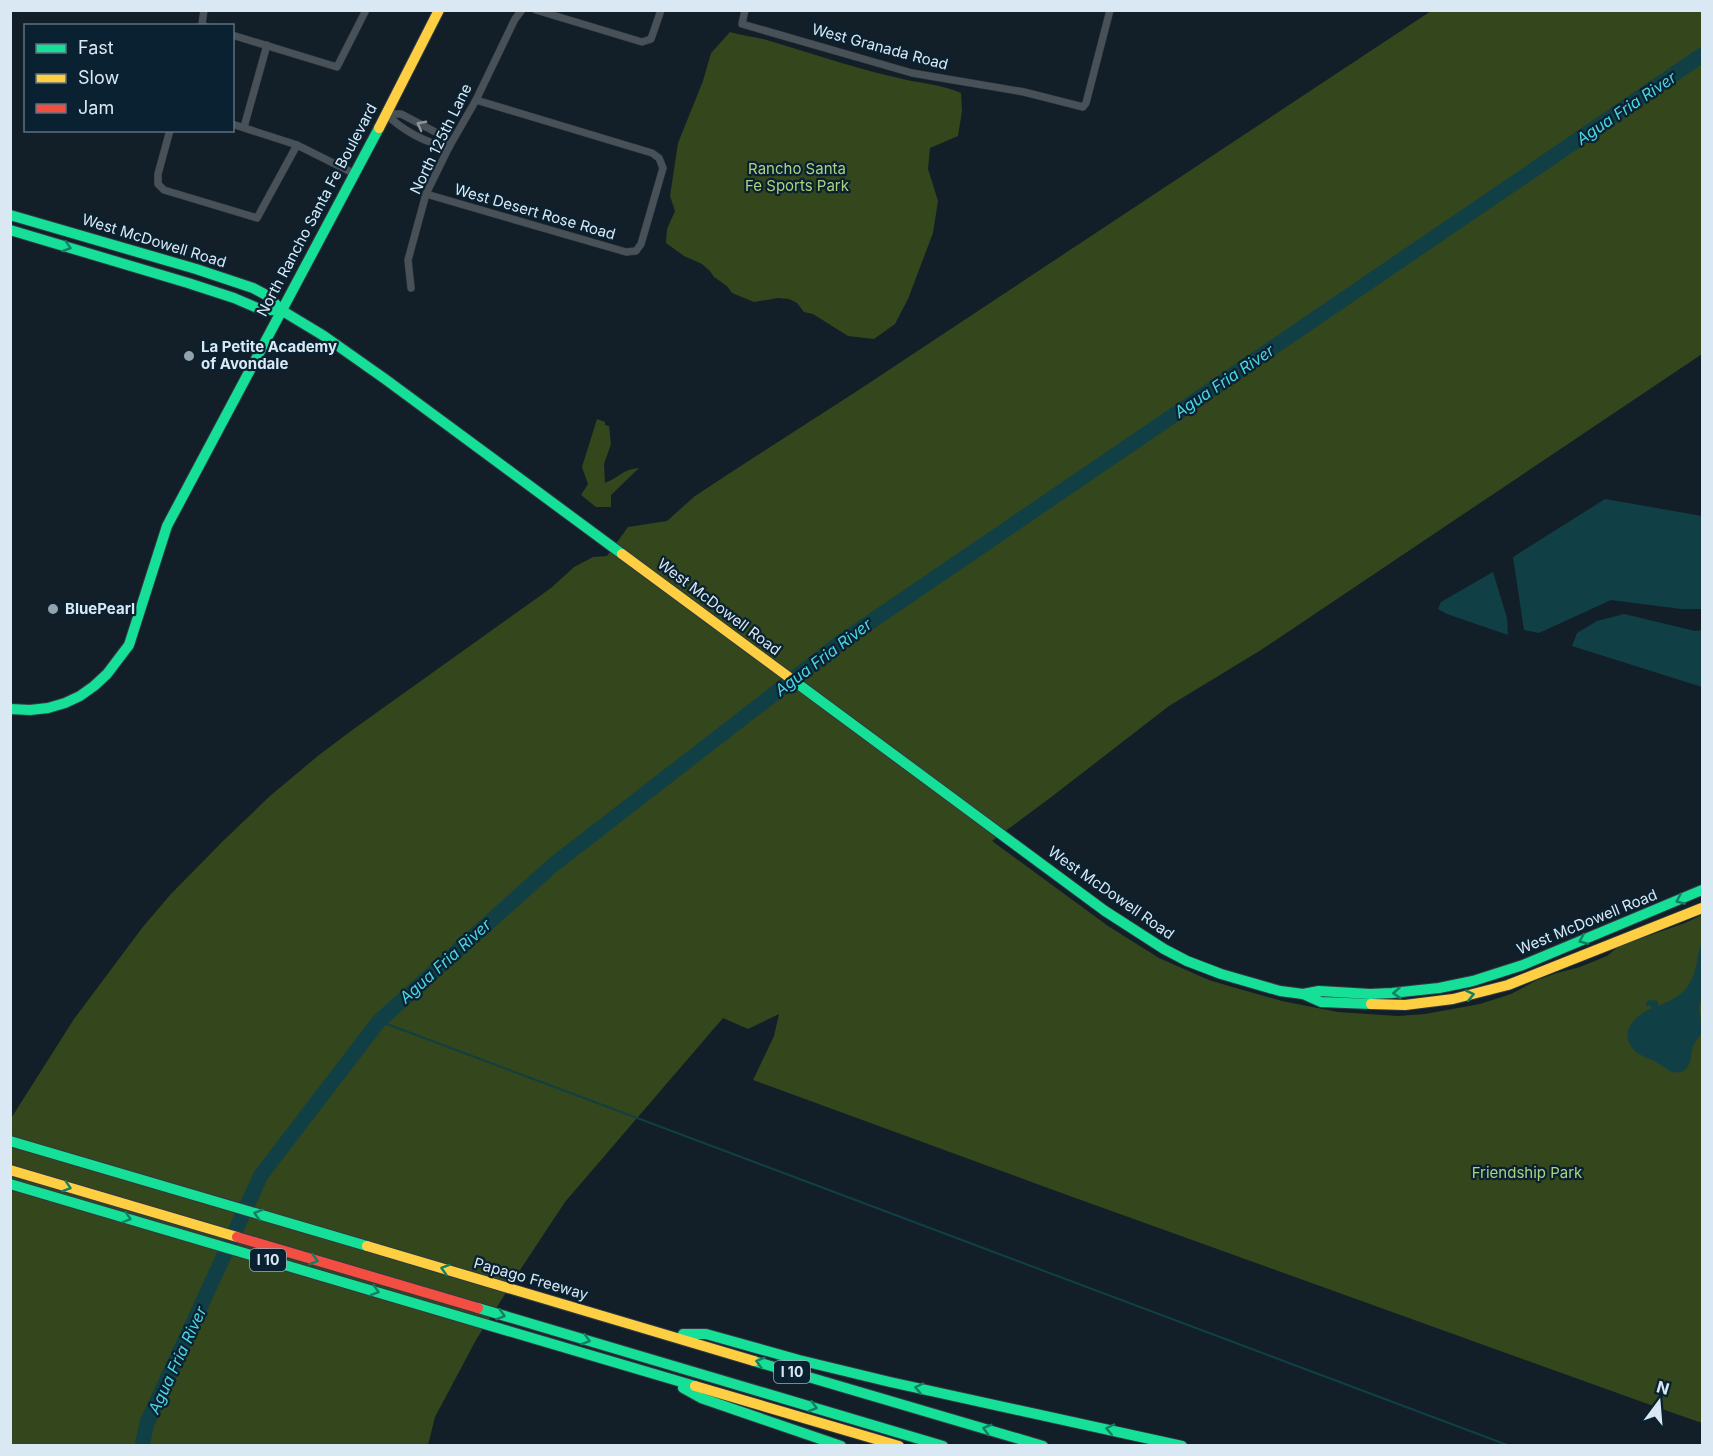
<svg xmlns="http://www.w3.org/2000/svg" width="1713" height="1456" viewBox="0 0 1713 1456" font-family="Inter,sans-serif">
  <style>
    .green { fill: #33461c }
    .water { fill: #104045 }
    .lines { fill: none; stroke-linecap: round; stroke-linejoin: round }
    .stream { stroke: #104045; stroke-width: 2 }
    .river { stroke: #104045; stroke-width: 15 }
    .street-casing { stroke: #313a42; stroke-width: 8 }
    .fast-casing { stroke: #313a42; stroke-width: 12 }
    .slow-casing { stroke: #313a42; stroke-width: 12 }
    .jam-casing { stroke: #313a42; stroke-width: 12 }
    .street { stroke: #485158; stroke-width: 7 }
    .fast { stroke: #16e098; stroke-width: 10 }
    .slow { stroke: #ffcf43; stroke-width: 10 }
    .jam { stroke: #f24e42; stroke-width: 10 }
    .oneway { stroke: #8a959e }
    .oneway2 { stroke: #108064 }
    .poi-dot { fill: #94a2ac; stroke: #092131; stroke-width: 2 }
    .labels { text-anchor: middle; stroke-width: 4.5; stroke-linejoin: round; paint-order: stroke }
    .shield { fill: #092131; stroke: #9bacb9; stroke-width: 1.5 }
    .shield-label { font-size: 14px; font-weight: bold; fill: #dae8f3 }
    .street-label { font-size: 15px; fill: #dae8f3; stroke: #092131 }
    .park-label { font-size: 15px; fill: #add27e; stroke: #092131 }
    .poi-label { font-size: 15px; font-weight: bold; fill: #dae8f3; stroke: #092131; text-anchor: start }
    .water-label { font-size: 16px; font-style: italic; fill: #4ad5e1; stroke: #092131 }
  </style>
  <rect width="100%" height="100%" fill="#121f28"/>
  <!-- green -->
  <g class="green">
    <polygon points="1431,11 1702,11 1702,354 1261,650 1169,706 1050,798 992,841 1108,926 1159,958 1209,980 1229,986 1282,1001 1338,1012 1398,1016 1425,1014 1480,1004 1511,994 1537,980 1557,973 1580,967 1607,956 1619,946 1685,923 1702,915 1702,1423 1659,1408 1056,1191 753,1080 774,1036 779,1014 748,1029 723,1018 565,1202 524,1264 476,1340 435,1417 428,1445 11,1445 10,1120 74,1019 142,928 170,895 223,841 270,796 319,755 355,728 551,588 574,567 593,557 607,556 628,527 667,521 695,496 733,471 854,393"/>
    <path d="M730 32C744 36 757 37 770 41 816 55 861 70 907 80 927 84 942 85 961 93L962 111 958 136 930 148 928 169 938 201 933 233 908 299 895 324 874 339 848 336 813 314 804 312 797 303 789 299 778 298 754 302 732 293 727 286 714 277 710 271 702 264 684 256 666 243 667 229 675 211 670 196 678 143 703 81 711 53Z"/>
    <path d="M597 419 605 422V425L609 426 611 444 604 464 605 483C620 477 621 470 639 468L611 495V507H596L581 495 588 484 582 467Z"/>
  </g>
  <!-- water -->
  <g class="water">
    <polygon points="1605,499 1702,516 1702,609 1681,609 1611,600 1539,633 1524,630 1513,557"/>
    <polygon points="1493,572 1507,618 1508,635 1447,614 1438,609 1441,602"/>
    <polygon points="1624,614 1695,631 1702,630 1702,687 1572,646 1577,633 1597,621"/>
    <path d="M1702 944V997L1699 1007 1702 1032C1700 1036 1696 1040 1694 1044 1689 1053 1694 1067 1681 1072 1672 1075 1663 1066 1656 1062 1649 1058 1640 1056 1635 1051 1617 1032 1635 1016 1652 1008L1649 1005 1645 1006 1648 1000 1658 1001V1006C1682 996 1691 990 1697 962 1698 956 1698 950 1702 944Z"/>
  </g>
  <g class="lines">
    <!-- stream -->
    <polyline class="stream" points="379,1021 1510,1446"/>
    <!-- river -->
    <polyline class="river" points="142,1446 147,1423 261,1175 379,1021 553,865 841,642 1702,55"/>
    <defs>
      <g id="street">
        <polyline points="204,10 202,24 205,26"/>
        <polyline points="536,10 642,42 651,39 661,10"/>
        <polyline points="745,10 742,24 912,73 1024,92 1083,107 1086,103 1110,10"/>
        <polyline points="232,35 337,67 366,10"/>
        <polyline points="386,114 401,114 405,116 443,136 449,147"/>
        <path d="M386 114C402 130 427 144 449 147"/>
        <polyline points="232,124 297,145 355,174"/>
        <polyline points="244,127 267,45"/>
        <polyline points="170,130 158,174 158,184 164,190 257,218 297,145"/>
        <polyline points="426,194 626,252 636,251 641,244 663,168 659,158 652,153 476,100"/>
        <polyline points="411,288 408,260 426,194 449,147 476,100 515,19 522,10"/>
      </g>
      <g id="fast">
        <polyline points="10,215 196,269 253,288 268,296 281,310 324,336 385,379 622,554"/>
        <polyline points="10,230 188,283 234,298 262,310 281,310"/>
        <polyline points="794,681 1105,911 1164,949 1187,961 1221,974 1280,991 1303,994 1321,1002 1371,1004"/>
        <polyline points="10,709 30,710 48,708 65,703 80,696 94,686 107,674 129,645 167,526 379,128"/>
        <polyline points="1303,994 1319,991 1370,994 1392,993 1439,988 1473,981 1523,965 1702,890"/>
        <polyline points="10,1141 367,1246"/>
        <polyline points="10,1184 695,1386"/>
        <polyline points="478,1308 943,1446"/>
        <polyline points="683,1334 706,1334 799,1360 890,1382 1182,1446"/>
        <polyline points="754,1361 1043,1446"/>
        <polyline points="683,1388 701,1398 841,1446"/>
      </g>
      <g id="slow">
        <polyline points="379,128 439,10"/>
        <polyline points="622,554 794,681"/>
        <polyline points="1371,1004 1405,1005 1453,999 1508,985 1702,908"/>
        <polyline points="10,1170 237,1237"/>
        <polyline points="367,1246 754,1361"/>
        <polyline points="695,1386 899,1446"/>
      </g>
      <polyline id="jam" points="237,1237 478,1308"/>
    </defs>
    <!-- street casing -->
    <use href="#street" class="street-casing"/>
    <!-- fast casing -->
    <use href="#fast" class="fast-casing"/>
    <!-- slow casing -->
    <use href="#slow" class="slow-casing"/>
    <!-- jam casing -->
    <use href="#jam" class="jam-casing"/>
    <!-- street -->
    <use href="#street" class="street"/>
    <!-- fast -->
    <use href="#fast" class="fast"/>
    <!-- slow -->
    <use href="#slow" class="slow"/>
    <!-- jam -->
    <use href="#jam" class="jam"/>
  </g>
  <!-- one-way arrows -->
  <defs><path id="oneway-chevron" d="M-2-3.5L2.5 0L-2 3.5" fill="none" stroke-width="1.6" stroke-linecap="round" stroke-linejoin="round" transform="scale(1.5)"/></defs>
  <use class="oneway" href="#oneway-chevron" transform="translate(421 125) rotate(-152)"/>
  <g class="oneway2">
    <use href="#oneway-chevron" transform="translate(67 247) rotate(17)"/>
    <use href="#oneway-chevron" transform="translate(1680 900) rotate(156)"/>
    <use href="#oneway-chevron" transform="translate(1583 940) rotate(157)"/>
    <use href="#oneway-chevron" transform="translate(1397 993) rotate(176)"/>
    <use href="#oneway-chevron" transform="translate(1470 995) rotate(-13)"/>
    <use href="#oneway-chevron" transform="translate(67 1187) rotate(17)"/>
    <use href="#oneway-chevron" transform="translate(258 1214) rotate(-164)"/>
    <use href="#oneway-chevron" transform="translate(127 1218) rotate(16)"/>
    <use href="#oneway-chevron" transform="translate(314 1260) rotate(16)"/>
    <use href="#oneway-chevron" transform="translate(445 1269) rotate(-164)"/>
    <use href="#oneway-chevron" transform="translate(375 1291) rotate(16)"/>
    <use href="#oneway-chevron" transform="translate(501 1315) rotate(16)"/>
    <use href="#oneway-chevron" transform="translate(586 1340) rotate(16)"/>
    <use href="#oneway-chevron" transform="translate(760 1362) rotate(-164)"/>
    <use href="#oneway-chevron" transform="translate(919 1388) rotate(-168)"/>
    <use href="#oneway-chevron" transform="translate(813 1407) rotate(16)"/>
    <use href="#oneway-chevron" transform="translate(987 1429) rotate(-164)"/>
    <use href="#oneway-chevron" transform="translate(1110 1429) rotate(-168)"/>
  </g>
  <!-- markers -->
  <g class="poi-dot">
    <circle cx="189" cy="356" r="6"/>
    <circle cx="53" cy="609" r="6"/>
  </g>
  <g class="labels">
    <!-- shield labels -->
    <g class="shield">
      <rect x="250" y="1249" width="36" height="22" rx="4.5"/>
      <rect x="774" y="1361" width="36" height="22" rx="4.5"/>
    </g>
    <g class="shield-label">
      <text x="268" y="1265">I 10</text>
      <text x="792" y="1377">I 10</text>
    </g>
    <!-- street labels -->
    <g class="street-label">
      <text transform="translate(880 47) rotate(15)" y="5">West Granada Road</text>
      <text transform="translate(441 139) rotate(-64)" y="5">North 125th Lane</text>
      <text transform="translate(317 210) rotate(-62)" y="5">North Rancho Santa Fe Boulevard</text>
      <text transform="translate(535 212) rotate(16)" y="5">West Desert Rose Road</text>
      <text transform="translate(154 241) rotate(17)" y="5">West McDowell Road</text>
      <text transform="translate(719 607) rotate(37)" y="5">West McDowell Road</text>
      <text transform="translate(1111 893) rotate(35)" y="5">West McDowell Road</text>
      <text transform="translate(1587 922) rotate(-22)" y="5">West McDowell Road</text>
      <text transform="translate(531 1279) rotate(16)" y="5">Papago Freeway</text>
    </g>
    <!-- park labels -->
    <g class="park-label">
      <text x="797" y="174">Rancho Santa<tspan x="797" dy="17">Fe Sports Park</tspan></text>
      <text x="1527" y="1178">Friendship Park</text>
    </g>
    <!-- poi labels -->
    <g class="poi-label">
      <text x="201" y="352">La Petite Academy<tspan x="201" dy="17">of Avondale</tspan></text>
      <text x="65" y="614">BluePearl</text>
    </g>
    <!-- water labels -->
    <g class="water-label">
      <text transform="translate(1626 108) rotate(-34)" y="6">Agua Fria River</text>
      <text transform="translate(1224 381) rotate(-34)" y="6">Agua Fria River</text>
      <text transform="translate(823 657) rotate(-37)" y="6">Agua Fria River</text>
      <text transform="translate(445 961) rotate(-42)" y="6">Agua Fria River</text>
      <text transform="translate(177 1360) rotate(-65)" y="6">Agua Fria River</text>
    </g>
  </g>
  <!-- border -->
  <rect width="1713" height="1456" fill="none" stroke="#dae8f3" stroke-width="24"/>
  <!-- legend -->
  <rect x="24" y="24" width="210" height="108" fill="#092131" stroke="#5d717f" stroke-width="1.5"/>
  <rect x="36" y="44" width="30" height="9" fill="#16e098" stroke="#5d717f" stroke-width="1.5"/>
  <text x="78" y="54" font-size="18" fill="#dae8f3">Fast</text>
  <rect x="36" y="74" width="30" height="9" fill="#ffcf43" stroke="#5d717f" stroke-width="1.5"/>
  <text x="78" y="84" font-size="18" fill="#dae8f3">Slow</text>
  <rect x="36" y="104" width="30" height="9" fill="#f24e42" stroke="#5d717f" stroke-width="1.5"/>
  <text x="78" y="114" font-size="18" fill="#dae8f3">Jam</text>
  <!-- north arrow -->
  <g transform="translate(1659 1402) rotate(16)" stroke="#092131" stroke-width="4.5" paint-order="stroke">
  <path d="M0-4.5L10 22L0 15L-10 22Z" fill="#dae8f3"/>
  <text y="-9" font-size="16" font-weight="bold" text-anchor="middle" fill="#dae8f3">N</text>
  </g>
</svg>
